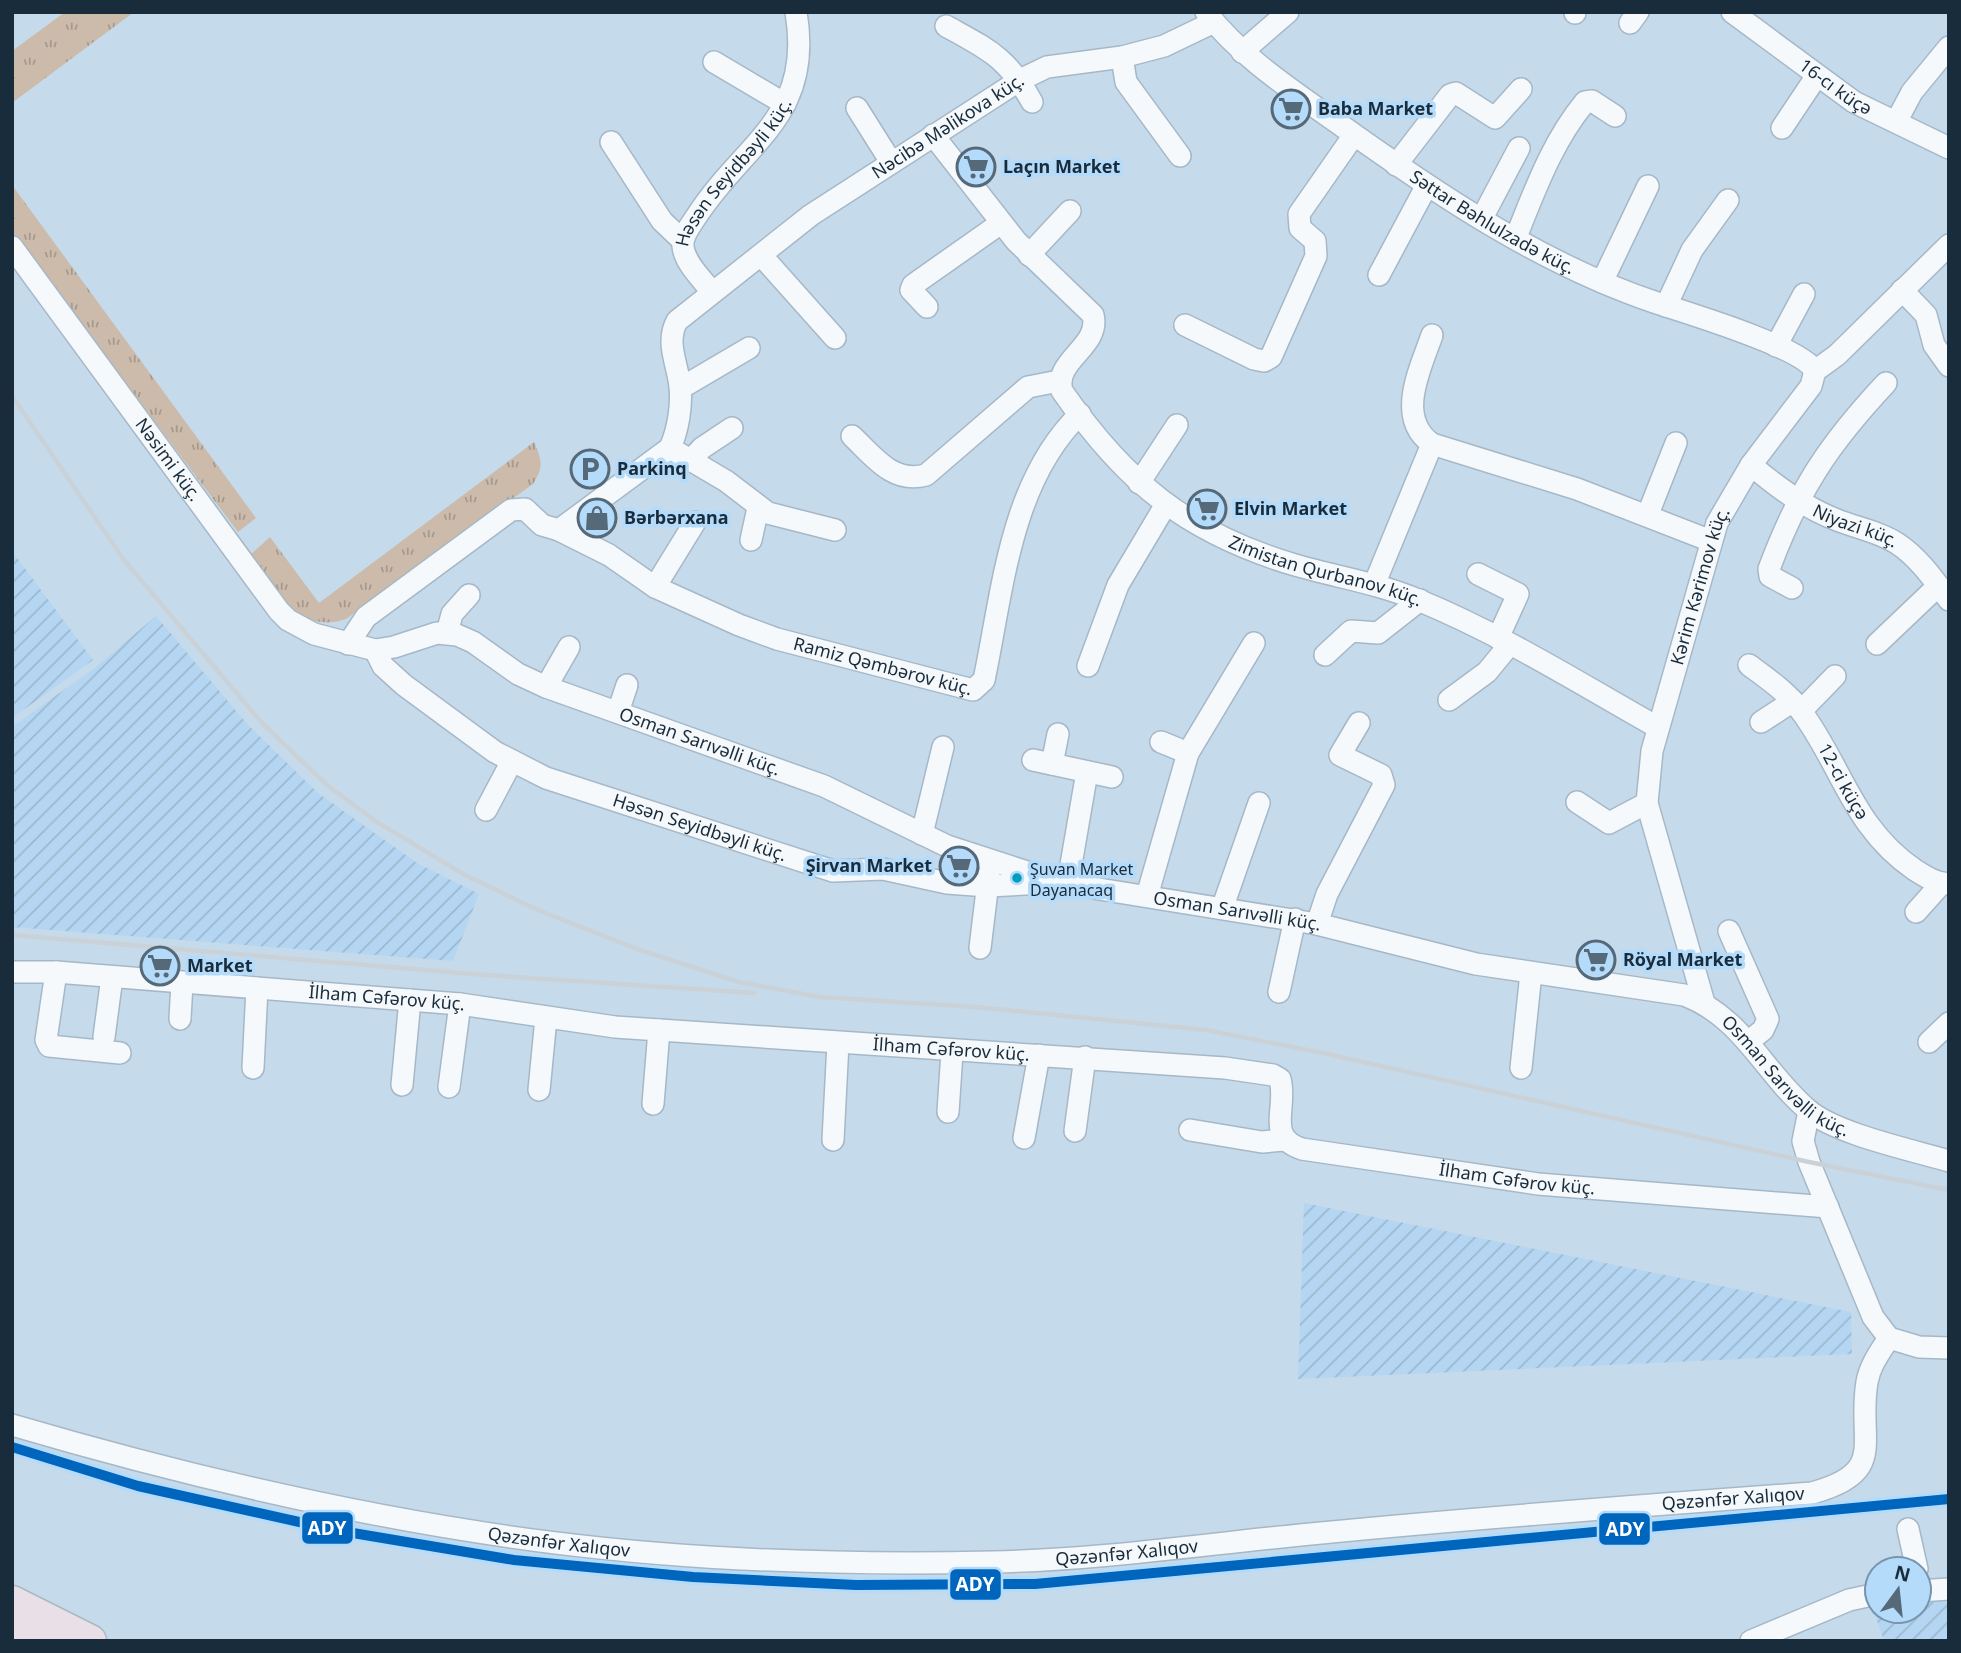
<svg xmlns="http://www.w3.org/2000/svg" width="1961" height="1653" viewBox="0 0 1961 1653" font-family="'Noto Sans',sans-serif">
  <style>
    .industrial { fill: url(#industrial-furrows) }
    .grass { fill: url(#grass-tufts) }
    .lines { fill: none; stroke-linecap: round; stroke-linejoin: round }
    .minor-casing { stroke: #a6b8c7; stroke-width: 24 }
    .highway-casing { stroke: #acb8c2; stroke-width: 35 }
    .minor { stroke: #f6f9fc; stroke-width: 21 }
    .highway { stroke: #e8e0e6; stroke-width: 32 }
    .rail { stroke: #cbd2d7; stroke-width: 4.5 }
    .rail-1-casing { stroke: #b5dbfb; stroke-width: 16 }
    .rail-1 { stroke: #0065bd; stroke-width: 10 }
    .bus-dot { fill: #029cbf; stroke: #b5dbfb; stroke-width: 2.5 }
    .labels { text-anchor: middle; stroke-width: 7; stroke-linejoin: round; paint-order: stroke }
    .bus-label { font-size: 16px; fill: #192c3b; stroke: #b5dbfb; text-anchor: start }
    .street-label { font-size: 18px; fill: #192c3b; stroke: #b5dbfb }
    .poi-label { font-size: 18px; font-weight: bold; fill: #192c3b; stroke: #b5dbfb; text-anchor: start }
    .line-badge { stroke: #b5dbfb; stroke-width: 2.5 }
    .badge-label { font-size: 19px; text-anchor: middle; font-weight: bold; fill: #fff }
  </style>
  <defs>
    <pattern id="industrial-furrows" width="10" height="10" patternUnits="userSpaceOnUse" patternTransform="scale(1.75)"><rect width="10" height="10" fill="#b5d6f2"/><path d="M-1 1l2-2M0 10L10 0M9 11l2-2" fill="none" stroke="#9bb8d0"/></pattern>
    <pattern id="grass-tufts" width="24" height="20" patternUnits="userSpaceOnUse" patternTransform="scale(1.75)"><rect width="24" height="20" fill="#cba"/><path d="M3 7l-1-3M5 7V3M7 7l1-3M15 17l-1-3M17 17v-4M19 17l1-3" fill="none" stroke="#a5988c"/></pattern>
  </defs>
  <rect width="100%" height="100%" fill="#c5daeb"/>
  <!-- industrial -->
  <g class="industrial">
    <polygon points="12,551 93,660 12,718"/>
    <polygon points="156,616 248,725 318,793 417,863 479,894 453,961 12,927 12,727 96,667"/>
    <polygon points="1304,1203 1851,1312 1852,1354 1298,1379"/>
    <polygon points="1949,1598 1949,1641 1884,1641 1872,1606 1877,1606 1877,1611 1919,1611 1919,1601"/>
  </g>
  <!-- grass -->
  <g class="grass">
    <polygon points="65,12 134,12 12,103 12,51"/>
    <polygon points="12,185 256,518 238,532 12,232"/>
    <path d="M534 442C542 460 544 467 533 484L346 619C298 636 274 588 250 555L270 537 319 603Z"/>
  </g>
  <g class="lines">
    <defs>
      <g id="minor">
        <path id="s1" d="M1206 12C1241 57 1289 88 1335 121 1434 192 1540 264 1657 303 1687 313 1802 347 1815 371"/>
        <path id="s2" d="M1732 12 1854 102 1949 148"/>
        <polyline points="1575,13 1575,12"/>
        <polyline points="1630,23 1638,12"/>
        <path d="M946 26C989 50 1007 57 1032 102"/>
        <polyline points="1242,52 1288,12"/>
        <polyline points="1122,57 1126,82 1180,156"/>
        <polyline points="714,62 785,104"/>
        <polyline points="857,108 891,162"/>
        <polyline points="1896,122 1912,92 1949,47"/>
        <polyline points="1782,128 1816,77"/>
        <path id="s3" d="M933 135 1016 241 1093 315C1101 347 1053 360 1062 391 1126 483 1187 533 1295 565 1336 577 1378 583 1418 600 1501 634 1579 683 1657 727"/>
        <polyline points="611,142 662,221 683,241"/>
        <polyline points="1396,165 1450,95 1456,93 1495,118 1521,89"/>
        <polyline points="1482,218 1519,148"/>
        <path d="M1516 237C1535 190 1552 142 1585 102L1592 101 1615 116"/>
        <path id="s4" d="M12 247 279 611 288 620 314 634 375 650 394 647 437 633 457 635 473 642 518 674 546 687 824 786 947 846 1027 872 1099 889 1317 924 1476 964 1684 995C1743 1017 1763 1072 1808 1110 1836 1134 1912 1150 1949 1161"/>
        <polyline points="761,255 835,338"/>
        <polyline points="1029,255 1070,211"/>
        <polyline points="1379,275 1427,185"/>
        <polyline points="1602,282 1648,186"/>
        <polyline points="1902,290 1926,315 1934,345 1949,366"/>
        <path id="s5" d="M711 291C702 279 684 262 683 246 682 235 691 225 696 217 744 142 814 118 796 12"/>
        <polyline points="1666,306 1692,250 1728,200"/>
        <polyline points="927,307 911,290 913,285 1001,223"/>
        <polyline points="1185,325 1254,359 1264,361 1271,357 1316,256 1315,241 1300,228 1299,214 1354,135"/>
        <path d="M1432 335C1420 370 1395 418 1432 444"/>
        <polyline points="1776,346 1804,294"/>
        <polyline points="681,388 749,348"/>
        <path d="M852 436C874 457 893 484 926 475L1028 387 1059 381"/>
        <polyline points="670,448 726,481 768,513 835,530"/>
        <polyline points="690,461 702,448 732,428"/>
        <path id="s6" d="M1751 465C1777 487 1805 508 1837 520 1857 528 1880 532 1898 544 1919 558 1934 580 1949 600"/>
        <polyline points="1139,483 1177,425"/>
        <polyline points="1648,514 1676,443"/>
        <path id="s7" d="M559 530 609 555 655 587 739 625 777 639 973 690 984 680C1003 590 1010 482 1080 414"/>
        <polyline points="751,540 758,508"/>
        <polyline points="1478,574 1518,594 1498,638"/>
        <polyline points="1374,585 1432,444 1577,489 1711,541"/>
        <polyline points="655,587 695,522"/>
        <path d="M1792 588 1770 576 1769 569C1799 489 1828 445 1886 383"/>
        <polyline points="447,633 452,614 469,595"/>
        <path id="s8" d="M348 644 366 617 511 510 525 509 542 525 559 530 670 448C678 430 682 406 680 387 678 364 665 343 677 321L811 215 1020 80 1047 67 1122 57 1164 46 1214 22"/>
        <polyline points="1877,644 1938,586"/>
        <path id="s9" d="M375 650 383 666 404 685 495 752 546 778 833 871 883 869 947 883 988 886 1068 882 1087 772"/>
        <polyline points="1325,655 1351,631 1378,633 1420,600"/>
        <path id="s10" d="M1749 665C1768 679 1787 692 1801 711 1842 766 1853 828 1915 870 1926 877 1935 883 1949 884"/>
        <polyline points="1088,666 1118,585 1165,506"/>
        <polyline points="546,687 569,647"/>
        <polyline points="1449,700 1487,672 1510,644"/>
        <polyline points="1801,711 1835,676"/>
        <polyline points="618,712 627,685"/>
        <polyline points="1761,722 1793,701"/>
        <polyline points="1161,742 1188,753"/>
        <polyline points="1033,760 1112,777"/>
        <polyline points="1052,764 1058,734"/>
        <polyline points="1577,802 1609,823 1647,803"/>
        <polyline points="486,810 512,761"/>
        <polyline points="922,834 943,747"/>
        <polyline points="1147,896 1188,753 1254,643"/>
        <polyline points="1223,906 1259,803"/>
        <polyline points="1916,912 1941,884"/>
        <polyline points="1317,924 1327,894 1384,785 1381,775 1340,755 1359,723"/>
        <polyline points="1729,931 1768,1019 1763,1030 1749,1041"/>
        <polyline points="980,948 989,874"/>
        <path id="s11" d="M12 972H56L460 1004 615 1027 1225 1068 1273 1075 1280 1079C1288 1107 1265 1137 1302 1149L1538 1184 1828 1207"/>
        <polyline points="56,972 46,1040 49,1046 120,1053"/>
        <polyline points="1279,992 1295,919"/>
        <path id="s12" d="M1704 1003 1647 803 1652 751 1717 523 1751 465 1811 386 1815 371 1837 355 1949 245"/>
        <polyline points="180,1019 182,983"/>
        <polyline points="104,1037 112,977"/>
        <polyline points="1929,1042 1949,1023"/>
        <polyline points="253,1068 257,988"/>
        <polyline points="1521,1068 1531,973"/>
        <polyline points="402,1085 410,1000"/>
        <polyline points="449,1087 460,1004"/>
        <polyline points="539,1090 546,1018"/>
        <polyline points="653,1104 659,1030"/>
        <polyline points="1809,1111 1803,1141 1809,1162 1873,1317 1889,1338"/>
        <polyline points="948,1112 952,1052"/>
        <polyline points="1190,1130 1262,1142 1284,1140"/>
        <polyline points="1075,1131 1085,1057"/>
        <polyline points="1024,1138 1039,1055"/>
        <polyline points="833,1140 838,1043"/>
        <polyline points="1889,1338 1919,1347 1949,1348"/>
        <path id="s13" d="M12 1425C189 1477 372 1520 556 1543 700 1561 848 1565 993 1562 1102 1560 1212 1543 1321 1533 1484 1517 1648 1505 1812 1493 1889 1472 1857 1442 1867 1382 1870 1365 1880 1352 1889 1338"/>
        <polyline points="1908,1529 1917,1569"/>
        <polyline points="1919,1591 1949,1589"/>
        <polyline points="1751,1641 1849,1600 1877,1594"/>
      </g>
      <g id="highway">
        <polyline points="12,1602 90,1641"/>
        <polyline points="12,1627 39,1641"/>
      </g>
    </defs>
    <!-- minor casing -->
    <use href="#minor" class="minor-casing"/>
    <!-- highway casing -->
    <use href="#highway" class="highway-casing"/>
    <!-- minor -->
    <use href="#minor" class="minor"/>
    <!-- highway -->
    <use href="#highway" class="highway"/>
    <!-- rail -->
    <g class="rail">
      <polyline points="12,396 124,560 262,723 327,785 377,822 465,875 540,911 640,950 739,982 820,997 976,1007 1206,1030 1323,1053 1809,1162 1949,1190"/>
      <polyline points="12,935 472,974 754,993"/>
    </g>
    <defs>
      <polyline id="rail-1" points="12,1447 138,1486 335,1530 514,1560 693,1577 856,1585 1035,1584 1949,1499"/>
    </defs>
    <!-- rail-1 casing -->
    <use href="#rail-1" class="rail-1-casing"/>
    <!-- rail-1 -->
    <use href="#rail-1" class="rail-1"/>
  </g>
  <!-- icons -->
  <defs>
    <symbol id="supermarket-ring" viewBox="-11 -11 22 22"><circle r="9.5" fill="#b5dbfb" stroke="#556979" stroke-width="1.5"/><path d="M-6-5.5h2.5l.6 2H6L4.5 2H-2.5L-4.4-4H-6ZM-1.5 3.2a1.3 1.3 0 1 0 .1 0ZM3 3.2a1.3 1.3 0 1 0 .1 0Z" fill="#556979"/></symbol>
    <symbol id="parking-ring" viewBox="-11 -11 22 22"><circle r="9.5" fill="#b5dbfb" stroke="#556979" stroke-width="1.5"/><path d="M-3.5-5.5H1a3.5 3.5 0 0 1 0 7H-1V5.5H-3.5ZM-1-3.4V-.6H.8a1.4 1.4 0 0 0 0-2.8Z" fill="#556979"/></symbol>
    <symbol id="shop-ring" viewBox="-11 -11 22 22"><circle r="9.5" fill="#b5dbfb" stroke="#556979" stroke-width="1.5"/><path d="M-5-2.5h2.3a2.7 3.5 0 0 1 5.4 0H5L5.5 6h-11ZM-1.5-2.5h3a1.5 2.3 0 0 0-3 0Z" fill="#556979"/></symbol>
  </defs>
  <g fill-rule="evenodd">
    <use href="#supermarket-ring" x="1269" y="87" width="44" height="44"/>
    <use href="#supermarket-ring" x="954" y="145" width="44" height="44"/>
    <use href="#parking-ring" x="568" y="447" width="44" height="44"/>
    <use href="#supermarket-ring" x="1185" y="487" width="44" height="44"/>
    <use href="#shop-ring" x="575" y="496" width="44" height="44"/>
    <use href="#supermarket-ring" x="937" y="844" width="44" height="44"/>
    <use href="#supermarket-ring" x="1574" y="938" width="44" height="44"/>
    <use href="#supermarket-ring" x="138" y="944" width="44" height="44"/>
  </g>
  <!-- markers -->
  <circle class="bus-dot" cx="1017" cy="878" r="6"/>
  <g class="labels">
    <!-- bus labels -->
    <g class="bus-label">
      <text x="1030" y="875">Şuvan Market<tspan x="1030" dy="21">Dayanacaq</tspan></text>
    </g>
    <!-- street labels -->
    <g class="street-label">
      <text dy="6" stroke="none"><textPath href="#s2" startOffset="128">16-cı küçə</textPath></text>
      <text dy="6" stroke="none"><textPath href="#s8" startOffset="870">Nəcibə Məlikova küç.</textPath></text>
      <text dy="6" stroke="none"><textPath href="#s5" startOffset="144">Həsən Seyidbəyli küç.</textPath></text>
      <text dy="6" stroke="none"><textPath href="#s1" startOffset="357">Səttar Bəhlulzadə küç.</textPath></text>
      <text dy="6" stroke="none"><textPath href="#s4" startOffset="264">Nəsimi küç.</textPath></text>
      <text dy="6" stroke="none"><textPath href="#s6" startOffset="122">Niyazi küç.</textPath></text>
      <text dy="6" stroke="none"><textPath href="#s3" startOffset="656">Zimistan Qurbanov küç.</textPath></text>
      <text dy="6" stroke="none"><textPath href="#s12" startOffset="432">Kərim Kərimov küç.</textPath></text>
      <text dy="6" stroke="none"><textPath href="#s7" startOffset="354">Ramiz Qəmbərov küç.</textPath></text>
      <text dy="6" stroke="none"><textPath href="#s4" startOffset="908">Osman Sarıvəlli küç.</textPath></text>
      <text dy="6" stroke="none"><textPath href="#s10" startOffset="152">12-ci küçə</textPath></text>
      <text dy="6" stroke="none"><textPath href="#s9" startOffset="378">Həsən Seyidbəyli küç.</textPath></text>
      <text dy="6" stroke="none"><textPath href="#s4" startOffset="1475">Osman Sarıvəlli küç.</textPath></text>
      <text dy="6" stroke="none"><textPath href="#s11" startOffset="376">İlham Cəfərov küç.</textPath></text>
      <text dy="6" stroke="none"><textPath href="#s11" startOffset="943">İlham Cəfərov küç.</textPath></text>
      <text dy="6" stroke="none"><textPath href="#s4" startOffset="2062">Osman Sarıvəlli küç.</textPath></text>
      <text dy="6" stroke="none"><textPath href="#s11" startOffset="1572">İlham Cəfərov küç.</textPath></text>
      <text dy="6" stroke="none"><textPath href="#s13" startOffset="1738">Qəzənfər Xalıqov</textPath></text>
      <text dy="6" stroke="none"><textPath href="#s13" startOffset="560">Qəzənfər Xalıqov</textPath></text>
      <text dy="6" stroke="none"><textPath href="#s13" startOffset="1129">Qəzənfər Xalıqov</textPath></text>
    </g>
    <!-- poi labels -->
    <g class="poi-label">
      <text x="1318" y="115">Baba Market</text>
      <text x="1003" y="173">Laçın Market</text>
      <text x="617" y="475">Parkinq</text>
      <text x="1234" y="515">Elvin Market</text>
      <text x="624" y="524">Bərbərxana</text>
      <text x="932" y="872" text-anchor="end">Şirvan Market</text>
      <text x="1623" y="966">Röyal Market</text>
      <text x="187" y="972">Market</text>
    </g>
  </g>
  <g class="line-badge">
    <rect x="301" y="1511" width="53" height="34" rx="7" fill="#0065bd"/>
    <rect x="1598" y="1512" width="53" height="34" rx="7" fill="#0065bd"/>
    <rect x="949" y="1568" width="53" height="33" rx="7" fill="#0065bd"/>
  </g>
  <g class="badge-label">
    <text x="327" y="1535">ADY</text>
    <text x="1625" y="1536">ADY</text>
    <text x="975" y="1591">ADY</text>
  </g>
  <!-- border -->
  <rect width="1961" height="1653" fill="none" stroke="#192c3b" stroke-width="28"/>
  <!-- north arrow -->
  <g transform="translate(1898 1590) rotate(15)"><circle r="33" fill="#b5dbfb" stroke="#7795ae" stroke-width="2"/>
  <path d="M0-5L12 26L0 18L-12 26Z" fill="#556979"/>
  <text y="-10" font-size="19" font-weight="bold" text-anchor="middle" fill="#192c3b">N</text>
  </g>
</svg>
